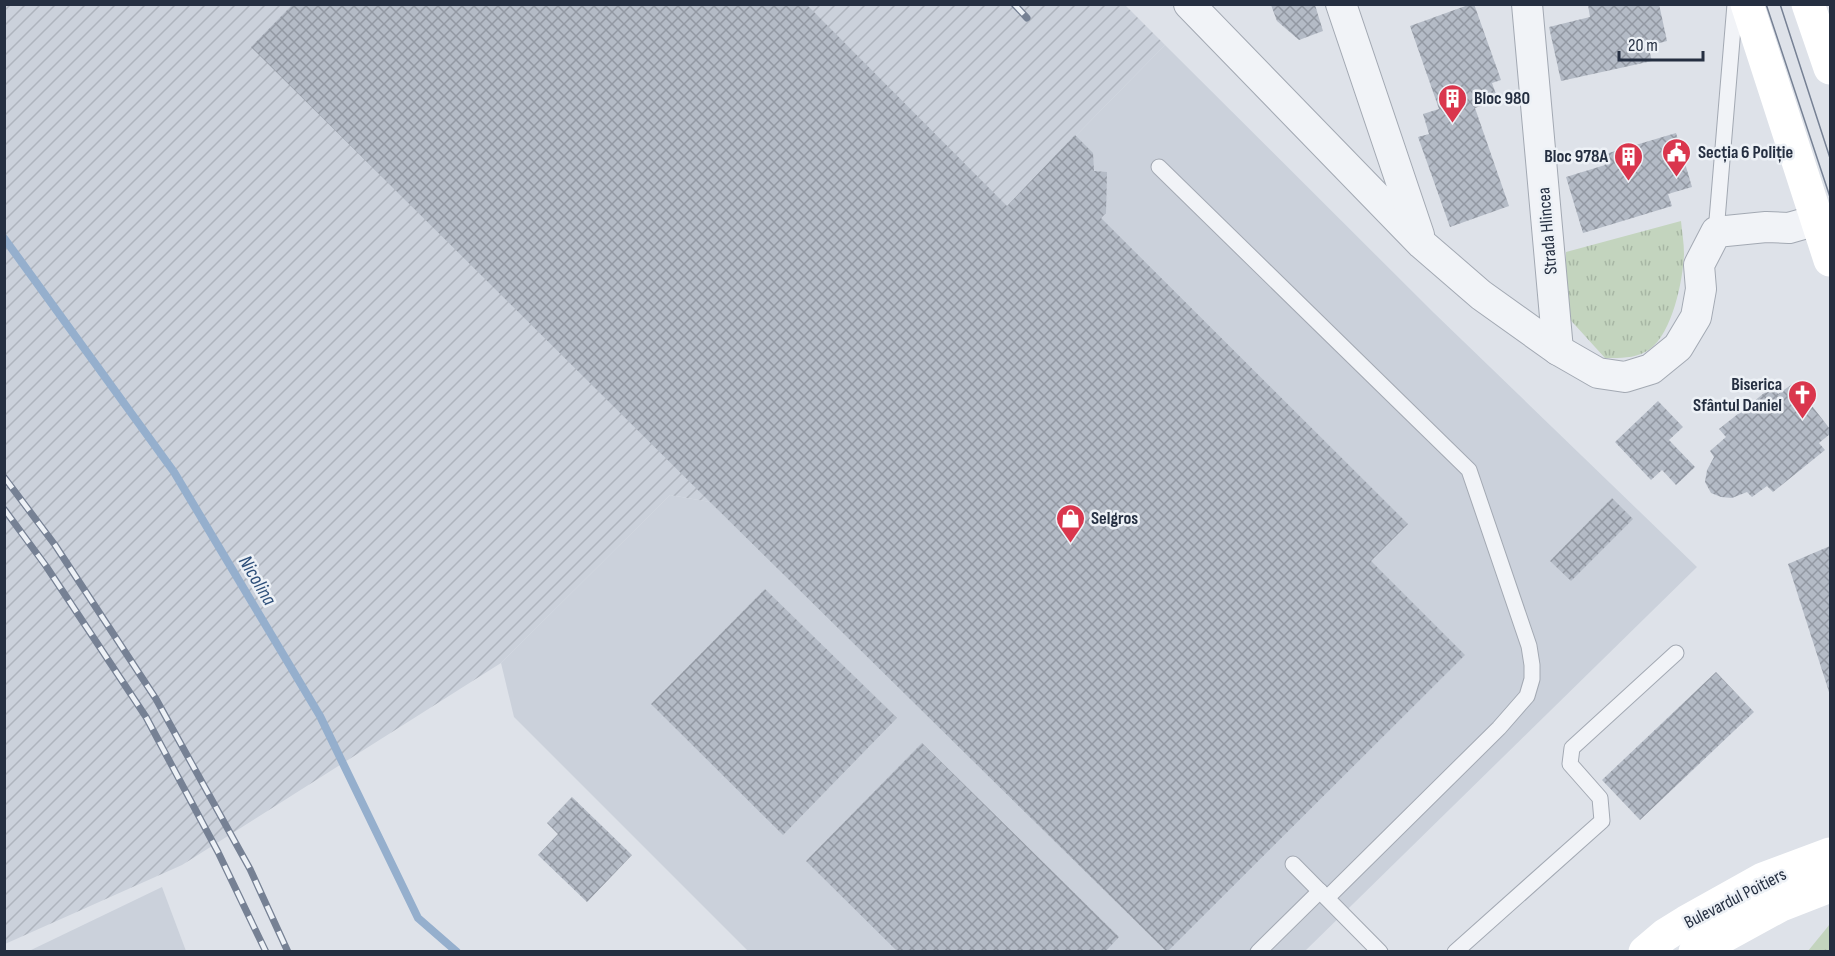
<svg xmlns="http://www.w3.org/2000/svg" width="1835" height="956" viewBox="0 0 1835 956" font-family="'Sofia Sans Condensed',sans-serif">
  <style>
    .built { fill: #cbd1db }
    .industrial { fill: url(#industrial-furrows) }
    .grass { fill: url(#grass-tufts) }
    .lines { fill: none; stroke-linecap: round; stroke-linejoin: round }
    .stream { stroke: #95afcd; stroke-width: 8 }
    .building { fill: url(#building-cross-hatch) }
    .service-casing { stroke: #a3a9b3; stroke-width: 17 }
    .minor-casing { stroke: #a3a9b3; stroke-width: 32 }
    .service { stroke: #f1f3f7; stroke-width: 15 }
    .minor { stroke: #f1f3f7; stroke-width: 30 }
    .secondary { stroke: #fff; stroke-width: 33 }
    .tram { stroke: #768194; stroke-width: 1.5 }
    .rail-casing { stroke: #768194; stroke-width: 7 }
    .rail { stroke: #edf1f6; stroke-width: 4.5; stroke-dasharray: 14; stroke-linecap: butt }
    .labels { text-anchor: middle; stroke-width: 5; stroke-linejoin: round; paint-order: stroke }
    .poi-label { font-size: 18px; font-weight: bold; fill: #252f41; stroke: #edf1f6; text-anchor: start }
    .street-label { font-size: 18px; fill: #252f41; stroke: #edf1f6 }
    .water-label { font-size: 20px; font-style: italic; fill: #2c4e79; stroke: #edf1f6 }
  </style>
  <defs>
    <pattern id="industrial-furrows" width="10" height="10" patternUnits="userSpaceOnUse" patternTransform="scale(1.5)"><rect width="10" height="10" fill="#cbd1db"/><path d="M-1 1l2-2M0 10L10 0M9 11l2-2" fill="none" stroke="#aeb4bd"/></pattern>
    <pattern id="grass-tufts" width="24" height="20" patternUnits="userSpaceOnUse" patternTransform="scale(1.5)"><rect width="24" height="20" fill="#c3d4be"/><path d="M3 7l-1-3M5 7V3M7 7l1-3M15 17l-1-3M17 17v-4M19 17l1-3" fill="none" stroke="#a7b6a4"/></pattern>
    <pattern id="building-cross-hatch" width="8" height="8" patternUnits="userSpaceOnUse" patternTransform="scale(1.5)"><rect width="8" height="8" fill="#b4bbc6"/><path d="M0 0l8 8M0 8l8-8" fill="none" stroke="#9298a2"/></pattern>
  </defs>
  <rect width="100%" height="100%" fill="#dee2e9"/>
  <!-- built -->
  <g class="built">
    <polygon points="1165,45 1434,313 1697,567 1305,951 748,951 514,717 501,663 670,495 710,502 1007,206"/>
    <polygon points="162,887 186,951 29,951"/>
  </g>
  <!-- industrial -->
  <polygon class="industrial" points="1124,4 1165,45 1007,206 710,502 670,495 501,663 182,865 5,944 4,5"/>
  <!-- grass -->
  <g class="grass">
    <path d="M1681 221C1682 232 1684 243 1684 254 1683 281 1672 333 1650 349 1636 359 1620 358 1605 358L1565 314 1566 252Z"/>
    <polygon points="1830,924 1830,951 1808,951"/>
  </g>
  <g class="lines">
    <!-- stream -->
    <polyline class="stream" points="4,238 174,472 320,716 418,918 457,952"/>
  </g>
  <!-- building -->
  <g class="building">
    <polygon points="293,4 806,4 1007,206 1075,135 1093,153 1094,171 1107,172 1106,213 1101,218 1408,524 1371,561 1465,655 1167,952 710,502 251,47"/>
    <polygon points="1471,4 1474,4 1501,80 1492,83 1498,100 1475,108 1509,206 1450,227 1418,137 1429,134 1423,114 1439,109 1410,26"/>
    <polygon points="1592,4 1659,4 1667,41 1648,46 1652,61 1561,81 1549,27 1590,17 1588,5"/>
    <polygon points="1271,5 1315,5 1323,31 1299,40 1277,21"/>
    <polygon points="1676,133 1692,187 1668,194 1672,206 1583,233 1566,177 1605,165 1602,155"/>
    <polygon points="1794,383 1830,429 1830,434 1819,443 1825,450 1773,492 1767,486 1752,497 1747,492 1732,498 1721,497 1711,493 1705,482 1707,470 1714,457 1710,451 1726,437 1719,429 1773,386 1778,394"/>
    <polygon points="1658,401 1683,427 1669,440 1695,467 1676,485 1662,470 1651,480 1615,442"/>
    <polygon points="1612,498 1633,519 1571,581 1550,561"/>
    <polygon points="1830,546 1830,695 1788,564"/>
    <polygon points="765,589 897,718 783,835 651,704"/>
    <polygon points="1716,672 1754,712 1640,820 1602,780"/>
    <polygon points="922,743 1119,937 1105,952 898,952 806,861"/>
    <polygon points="572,797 632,855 587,902 538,855 558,834 547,823"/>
  </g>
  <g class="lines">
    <defs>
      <g id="service">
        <polyline points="1159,167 1469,470 1529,646 1532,665 1532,679 1527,696 1499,728 1327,898"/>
        <polyline points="1716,232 1735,4"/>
        <polyline points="1293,864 1380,952"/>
        <polyline points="1258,952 1320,891"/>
        <polyline points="1455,952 1602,821 1600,798 1570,764 1572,748 1676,653"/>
      </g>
      <g id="minor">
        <polyline points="1189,4 1422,244 1481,295 1558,350 1598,373 1625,377 1651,369 1678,347 1696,317 1701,289 1699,265 1716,232 1766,227 1789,228 1817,220"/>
        <polyline points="1341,4 1419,235"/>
        <polyline points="1527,4 1558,350"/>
      </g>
    </defs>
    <!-- service casing -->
    <use href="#service" class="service-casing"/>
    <!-- minor casing -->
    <use href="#minor" class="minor-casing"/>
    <!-- service -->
    <use href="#service" class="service"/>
    <!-- minor -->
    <use href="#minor" class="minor"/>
    <!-- secondary -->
    <g class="secondary">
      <polyline points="1747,4 1830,260"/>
      <polyline points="1808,4 1830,68"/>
      <polyline points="1645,952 1665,935 1686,922 1763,879 1830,854"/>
      <polyline points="1695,952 1781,905 1830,886"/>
    </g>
    <!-- tram -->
    <g class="tram">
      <polyline points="1766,4 1830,197"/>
      <polyline points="1780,4 1830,158"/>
    </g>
    <defs>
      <g id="rail">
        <polyline points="1014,4 1027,18"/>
        <polyline points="4,477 55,545 156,699 250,869 288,952"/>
        <polyline points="4,509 46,566 146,717 218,852 266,952"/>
      </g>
    </defs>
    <!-- rail casing -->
    <use href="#rail" class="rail-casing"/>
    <!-- rail -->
    <use href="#rail" class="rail"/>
  </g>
  <!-- icons -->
  <defs>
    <symbol id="building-pin" viewBox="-11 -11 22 30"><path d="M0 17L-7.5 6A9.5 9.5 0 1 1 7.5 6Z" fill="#da364d" stroke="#edf1f6"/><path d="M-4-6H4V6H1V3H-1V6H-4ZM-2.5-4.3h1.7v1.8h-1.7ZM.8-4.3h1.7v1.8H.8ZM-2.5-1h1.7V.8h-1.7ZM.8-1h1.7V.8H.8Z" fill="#fff"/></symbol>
    <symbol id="civic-pin" viewBox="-11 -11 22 30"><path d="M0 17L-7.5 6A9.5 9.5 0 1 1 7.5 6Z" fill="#da364d" stroke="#edf1f6"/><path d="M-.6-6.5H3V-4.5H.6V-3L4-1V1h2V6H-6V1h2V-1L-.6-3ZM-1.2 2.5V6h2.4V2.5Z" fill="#fff"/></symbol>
    <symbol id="church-pin" viewBox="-11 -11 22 30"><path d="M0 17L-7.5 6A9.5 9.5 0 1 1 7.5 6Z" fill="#da364d" stroke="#edf1f6"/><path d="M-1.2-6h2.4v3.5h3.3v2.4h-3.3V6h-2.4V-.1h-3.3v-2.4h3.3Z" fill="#fff"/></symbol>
    <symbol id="shop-pin" viewBox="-11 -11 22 30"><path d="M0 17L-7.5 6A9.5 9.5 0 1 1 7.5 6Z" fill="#da364d" stroke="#edf1f6"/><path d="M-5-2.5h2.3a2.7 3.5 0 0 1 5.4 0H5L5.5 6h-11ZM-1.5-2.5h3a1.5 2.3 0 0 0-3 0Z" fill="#fff"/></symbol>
  </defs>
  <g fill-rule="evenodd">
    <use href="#building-pin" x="1436" y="82" width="33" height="45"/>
    <use href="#civic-pin" x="1660" y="136" width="33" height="45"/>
    <use href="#building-pin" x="1612" y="140" width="33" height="45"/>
    <use href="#church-pin" x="1786" y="378" width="33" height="45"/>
    <use href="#shop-pin" x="1054" y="502" width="33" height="45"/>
  </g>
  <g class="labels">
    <!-- poi labels -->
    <g class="poi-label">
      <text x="1474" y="104">Bloc 980</text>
      <text x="1698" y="158">Secția 6 Poliție</text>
      <text x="1608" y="162" text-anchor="end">Bloc 978A</text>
      <text x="1782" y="390" text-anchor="end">Biserica<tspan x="1782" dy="21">Sfântul Daniel</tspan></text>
      <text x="1091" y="524">Selgros</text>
    </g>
    <!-- street labels -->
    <g class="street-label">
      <text transform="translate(1547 231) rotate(-95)" y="6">Strada Hlincea</text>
      <text transform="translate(1735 898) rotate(-27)" y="6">Bulevardul Poitiers</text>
    </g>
    <!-- water labels -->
    <g class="water-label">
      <text transform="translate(258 580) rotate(59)" y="7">Nicolina</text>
    </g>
  </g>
  <!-- border -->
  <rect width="1835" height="956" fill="none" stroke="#252f41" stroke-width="12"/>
  <!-- scale -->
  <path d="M1619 51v9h84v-9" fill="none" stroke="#252f41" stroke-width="3"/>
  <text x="1628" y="51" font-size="18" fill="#252f41" stroke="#edf1f6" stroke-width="4.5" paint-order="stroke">20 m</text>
</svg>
